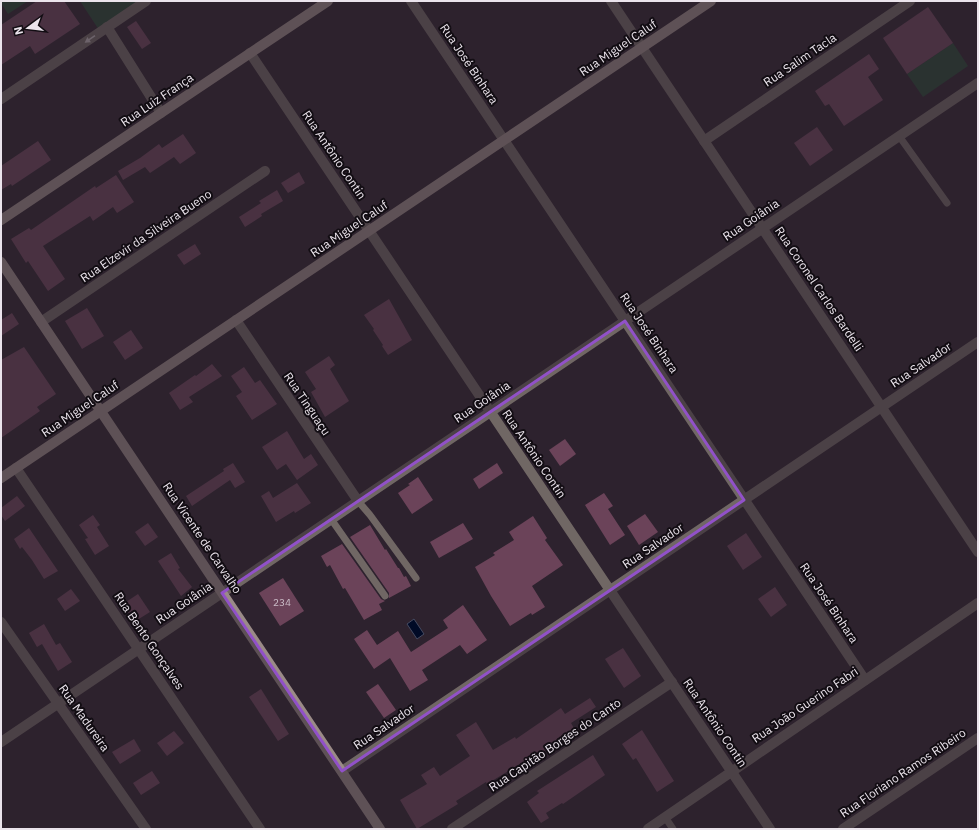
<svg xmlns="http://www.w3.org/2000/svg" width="979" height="830" viewBox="0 0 979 830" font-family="'IBM Plex Sans',sans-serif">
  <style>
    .green { fill: #264534 }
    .water { fill: #000a26; stroke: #464b61 }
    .building { fill: #6b4359 }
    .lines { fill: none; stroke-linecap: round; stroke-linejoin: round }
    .lane { stroke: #706764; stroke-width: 7 }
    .street { stroke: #706764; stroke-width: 10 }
    .secondary { stroke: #9a8b87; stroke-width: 10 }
    .oneway { fill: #bab2b6 }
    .marked { fill: none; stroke: #9151c8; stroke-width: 3; stroke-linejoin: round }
    .labels { text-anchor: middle; stroke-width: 4; stroke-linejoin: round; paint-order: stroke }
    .number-label { font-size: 10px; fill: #cbbcc7 }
    .street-label { font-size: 12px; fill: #ebe4ec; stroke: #120d13 }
  </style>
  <rect width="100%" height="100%" fill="#2d222e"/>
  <!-- green -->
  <g class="green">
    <polygon points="1,1 28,1 8,14 1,3"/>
    <polygon points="80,1 142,1 99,30"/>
    <polygon points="953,43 968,66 923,97 907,74"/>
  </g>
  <!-- water -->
  <polygon class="water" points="414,619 424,634 417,639 407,624"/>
  <!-- building -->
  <g class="building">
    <polygon points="37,1 64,1 80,24 35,54 30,46 1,65 1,25"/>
    <polygon points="928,7 953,43 907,74 883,38"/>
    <polygon points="136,21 151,43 142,49 127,27"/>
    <polygon points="869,54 879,69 868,77 883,100 844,126 829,104 825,106 815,91"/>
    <polygon points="817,127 833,150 810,166 794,143"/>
    <polygon points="183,134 196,153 180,164 174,157 150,173 145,167 123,180 118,171 140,158 159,144 162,148"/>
    <polygon points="38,141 51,160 12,186 11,184 1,190 1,166"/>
    <polygon points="299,172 305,183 288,193 281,183"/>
    <polygon points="116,175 134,202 117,213 113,207 93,221 90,216 43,246 65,279 48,291 28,261 26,263 11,239 29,228 31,230 95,186 96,188"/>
    <polygon points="277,190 283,201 261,214 262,216 245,227 239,217 261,203 259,201"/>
    <polygon points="195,244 201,254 184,265 177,255"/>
    <polygon points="389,299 412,340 388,355 382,346 383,345 373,330 374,329 364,315"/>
    <polygon points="87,308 104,336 82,349 65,321"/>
    <polygon points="12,313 19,324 1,336 1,320"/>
    <polygon points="131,330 143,348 125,360 113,342"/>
    <polygon points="24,347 56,394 37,407 40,411 1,438 1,360"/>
    <polygon points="329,356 335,365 330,369 349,401 325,417 311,392 316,389 305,372"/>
    <polygon points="212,364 222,376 189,397 193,402 180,410 169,393 195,375 196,376"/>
    <polygon points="244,367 255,383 260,380 277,404 252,420 236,396 242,392 231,376"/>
    <polygon points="287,431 304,459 311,454 318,465 297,480 286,464 277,470 262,447"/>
    <polygon points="565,439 576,454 560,466 549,450"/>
    <polygon points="233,463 245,482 235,488 230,480 192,506 186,496 224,471 223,469"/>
    <polygon points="497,463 503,473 479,489 473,479"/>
    <polygon points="418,477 433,500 412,514 398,493 410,485 408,484"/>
    <polygon points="297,483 311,503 295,513 294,511 276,522 261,496 269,491 273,498"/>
    <polygon points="604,493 613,506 608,509 625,535 610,545 585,505"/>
    <polygon points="17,496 25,506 5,521 1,515 1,508"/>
    <polygon points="645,514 658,532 639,545 627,526"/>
    <polygon points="93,515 100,525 97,527 109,546 95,555 85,539 88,538 79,525"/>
    <polygon points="533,516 547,538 545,540 563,565 532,586 545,607 532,615 531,613 510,626 491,596 475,567 495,555 493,553 514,540 509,532"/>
    <polygon points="148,523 158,537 145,546 135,532"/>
    <polygon points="463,523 473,539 439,558 430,542"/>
    <polygon points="370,525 385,550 386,549 398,568 399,568 404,577 406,576 411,586 389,598 389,593 350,537"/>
    <polygon points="29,528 58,571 44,579 32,560 22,547 20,549 14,539"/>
    <polygon points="746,533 762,557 743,570 727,546"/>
    <polygon points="342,544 381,599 385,601 379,604 382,610 364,620 345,588 343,589 330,565 327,567 321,556"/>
    <polygon points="171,553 180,568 178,569 192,587 181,596 158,561"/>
    <polygon points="283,578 304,611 280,626 259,593"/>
    <polygon points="775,587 787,605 771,617 758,599"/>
    <polygon points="71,589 80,601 65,611 57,599"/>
    <polygon points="138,594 150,612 134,622 123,604"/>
    <polygon points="463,605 487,640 467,654 460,645 422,670 428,680 410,691 390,658 374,669 354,639 367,630 377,645 398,631 411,652 448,628 443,620"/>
    <polygon points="44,624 56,645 60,643 72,662 58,671 42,644 37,647 29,633"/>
    <polygon points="623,648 641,676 624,688 605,659"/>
    <polygon points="378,684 396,710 384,718 366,692"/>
    <polygon points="261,689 289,734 278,741 249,697"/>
    <polygon points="590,698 596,707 571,723 575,730 533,759 531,757 487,784 486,782 456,801 458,804 417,829 400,800 427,784 421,775 434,767 440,776 470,756 456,735 476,722 493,750 515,737 516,739 561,708 565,714"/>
    <polygon points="642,730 674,781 657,792 636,758 633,760 622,744"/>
    <polygon points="174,731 184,743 167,756 157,743"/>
    <polygon points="134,739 141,751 120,764 112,752"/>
    <polygon points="593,755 605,775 563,804 562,803 546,813 549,818 541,823 527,802 539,793 537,791"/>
    <polygon points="152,771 160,783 141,795 133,783"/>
  </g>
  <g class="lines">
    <!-- lane -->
    <g class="lane">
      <polyline points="899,136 947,203"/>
      <polyline points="358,501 370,515 416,578"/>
      <polyline points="331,519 385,596"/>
      <polyline points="665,817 673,829"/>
    </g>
    <!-- street -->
    <g class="street">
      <polyline points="411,1 865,680"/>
      <polyline points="611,1 978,552"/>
      <polyline points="107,27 161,113"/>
      <polyline points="250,53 770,829"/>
      <polyline points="1,99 146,1"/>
      <polyline points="704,141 910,1"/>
      <polyline points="236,320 358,501"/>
      <polyline points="41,322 265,171"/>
      <polyline points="16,468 260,829"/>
      <polyline points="1,622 146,829"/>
      <polyline points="1,742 978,83"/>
      <polyline points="342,771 978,342"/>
      <polyline points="452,829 672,682"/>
      <polyline points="648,829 978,603"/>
      <polyline points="843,829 978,738"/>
    </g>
    <!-- secondary -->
    <g class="secondary">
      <polyline points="1,220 328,1"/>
      <polyline points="1,262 380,829"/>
      <polyline points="1,478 711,1"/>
    </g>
  </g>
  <!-- one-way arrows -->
  <defs><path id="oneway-solid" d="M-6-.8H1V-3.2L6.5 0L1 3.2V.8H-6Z"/></defs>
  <use class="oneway" href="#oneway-solid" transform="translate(90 39) rotate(146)"/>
  <!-- marked area -->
  <path d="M0 0H979V830H0ZM625 321 744 500 342 771 222 593Z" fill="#2d222e" fill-opacity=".55" fill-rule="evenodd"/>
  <path class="marked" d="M625 321 744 500 342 771 222 593Z"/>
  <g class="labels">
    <!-- number labels -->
    <g class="number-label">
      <text x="282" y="606">234</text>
    </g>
    <!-- street labels -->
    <g class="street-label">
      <text transform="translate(618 48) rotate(-34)" y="4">Rua Miguel Caluf</text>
      <text transform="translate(800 60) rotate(-34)" y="4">Rua Salim Tacla</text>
      <text transform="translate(469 64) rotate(56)" y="4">Rua José Binhara</text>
      <text transform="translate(157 100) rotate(-34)" y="4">Rua Luiz França</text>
      <text transform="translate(334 155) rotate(56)" y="4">Rua Antônio Contin</text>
      <text transform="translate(751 220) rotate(-34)" y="4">Rua Goiânia</text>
      <text transform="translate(349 229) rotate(-34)" y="4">Rua Miguel Caluf</text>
      <text transform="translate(146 236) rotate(-34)" y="4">Rua Elzevir da Silveira Bueno</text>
      <text transform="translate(819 289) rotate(56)" y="4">Rua Coronel Carlos Bardelli</text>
      <text transform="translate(649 333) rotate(56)" y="4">Rua José Binhara</text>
      <text transform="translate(921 365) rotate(-34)" y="4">Rua Salvador</text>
      <text transform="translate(482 402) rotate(-34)" y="4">Rua Goiânia</text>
      <text transform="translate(307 404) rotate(56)" y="4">Rua Tinguaçu</text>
      <text transform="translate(80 409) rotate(-34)" y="4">Rua Miguel Caluf</text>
      <text transform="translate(534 454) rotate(56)" y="4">Rua Antônio Contin</text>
      <text transform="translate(202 538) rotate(56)" y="4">Rua Vicente de Carvalho</text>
      <text transform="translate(653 546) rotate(-34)" y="4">Rua Salvador</text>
      <text transform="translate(184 603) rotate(-34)" y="4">Rua Goiânia</text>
      <text transform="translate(829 603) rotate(56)" y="4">Rua José Binhara</text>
      <text transform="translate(149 641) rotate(56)" y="4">Rua Bento Gonçalves</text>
      <text transform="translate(805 705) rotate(-34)" y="4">Rua João Guerino Fabri</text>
      <text transform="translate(84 718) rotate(55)" y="4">Rua Madureira</text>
      <text transform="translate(715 723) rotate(56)" y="4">Rua Antônio Contin</text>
      <text transform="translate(384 727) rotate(-34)" y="4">Rua Salvador</text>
      <text transform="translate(555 745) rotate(-34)" y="4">Rua Capitão Borges do Canto</text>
      <text transform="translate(903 773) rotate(-34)" y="4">Rua Floriano Ramos Ribeiro</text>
    </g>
  </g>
  <!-- border -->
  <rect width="979" height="830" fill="none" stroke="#ebe4ec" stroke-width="4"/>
  <!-- north arrow -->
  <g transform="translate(28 28) rotate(255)" stroke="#120d13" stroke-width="3" paint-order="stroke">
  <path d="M0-3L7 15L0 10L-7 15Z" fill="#ebe4ec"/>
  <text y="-6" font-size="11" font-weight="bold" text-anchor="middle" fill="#ebe4ec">N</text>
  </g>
</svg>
